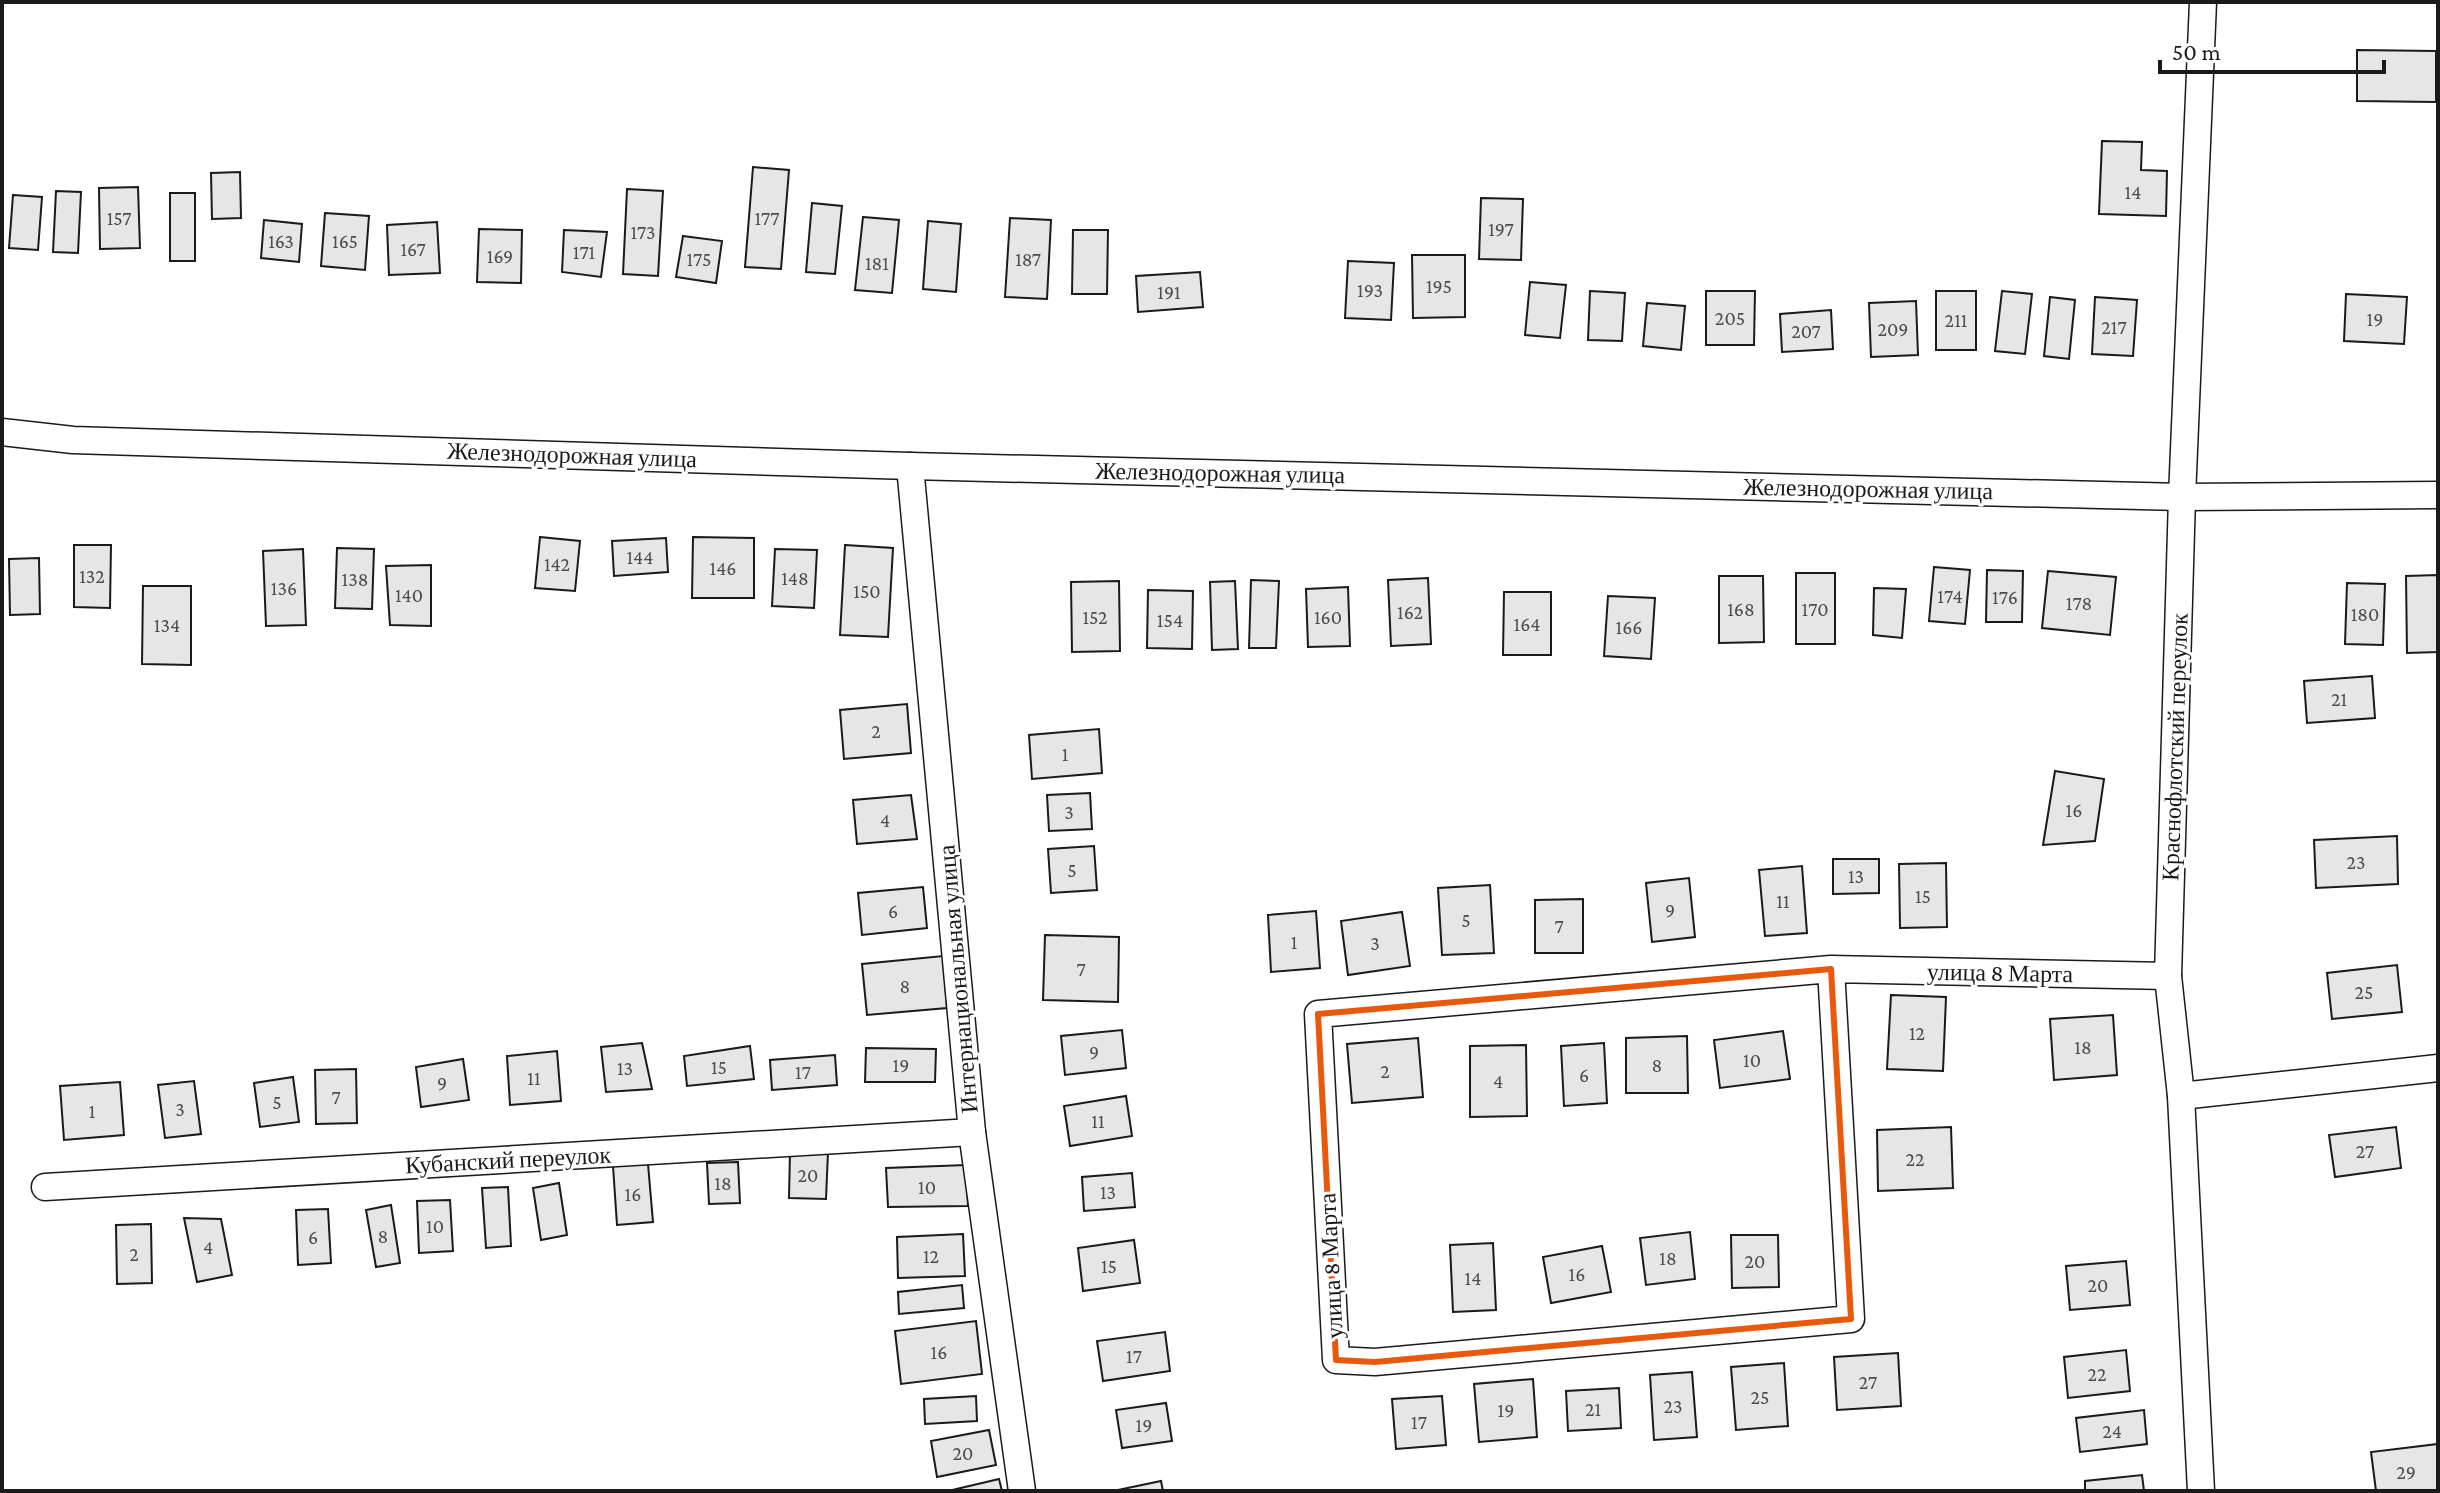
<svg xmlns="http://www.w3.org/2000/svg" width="2440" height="1493" viewBox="0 0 2440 1493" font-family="'Crimson Pro',serif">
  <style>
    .building { fill: #e6e6e6; stroke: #1a1a1a; stroke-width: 2 }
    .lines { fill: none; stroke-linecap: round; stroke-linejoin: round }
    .minor-casing { stroke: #1a1a1a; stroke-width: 29 }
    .minor { stroke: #fff; stroke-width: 26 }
    .marked { fill: none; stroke: #e8590c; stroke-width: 6; stroke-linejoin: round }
    .labels { text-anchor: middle; stroke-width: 6; stroke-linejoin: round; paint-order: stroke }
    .number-label { font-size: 20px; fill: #4d4d4d }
    .street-label { font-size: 24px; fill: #1a1a1a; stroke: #fff }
  </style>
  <rect width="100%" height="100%" fill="#fff"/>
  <!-- building -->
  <g class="building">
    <polygon points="2357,50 2436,51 2436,102 2357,101"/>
    <polygon points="2102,141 2142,142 2141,170 2167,171 2166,216 2099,214"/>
    <polygon points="753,167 789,170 781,269 745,267"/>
    <polygon points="240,172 241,218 212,219 211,173"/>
    <polygon points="138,187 140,248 100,249 99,188"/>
    <polygon points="627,189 663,191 658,276 623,274"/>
    <polygon points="56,191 81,192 78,253 53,252"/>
    <rect x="170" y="193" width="25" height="68"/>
    <polygon points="13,195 42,197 38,250 9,248"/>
    <polygon points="1481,198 1523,199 1521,260 1479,259"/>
    <polygon points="812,203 842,206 835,274 806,272"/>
    <polygon points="325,213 369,216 365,270 321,266"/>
    <polygon points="863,217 899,220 892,293 855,290"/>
    <polygon points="1010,218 1051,220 1047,299 1005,297"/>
    <polygon points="264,220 302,224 299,262 261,258"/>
    <polygon points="928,221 961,224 956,292 923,289"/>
    <polygon points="437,222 440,273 389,275 387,225"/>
    <polygon points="479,229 522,230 521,283 477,282"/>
    <polygon points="564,230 607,232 601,277 562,272"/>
    <polygon points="1073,230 1108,230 1107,294 1072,294"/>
    <polygon points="683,236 722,241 716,283 676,277"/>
    <polygon points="1412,255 1465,255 1465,317 1413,318"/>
    <polygon points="1348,261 1394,263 1391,320 1345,318"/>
    <polygon points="1200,272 1203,307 1138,312 1136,276"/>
    <polygon points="1530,282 1566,285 1560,338 1525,335"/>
    <polygon points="1590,291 1625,293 1622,341 1588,340"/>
    <polygon points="1706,291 1755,291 1754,345 1706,345"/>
    <rect x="1936" y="291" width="40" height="59"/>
    <polygon points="2002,291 2032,294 2025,354 1995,351"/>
    <polygon points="2346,294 2407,297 2404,344 2344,341"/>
    <polygon points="2050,297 2075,300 2069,359 2044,356"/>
    <polygon points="2095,297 2137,300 2133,356 2092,354"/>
    <polygon points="1916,301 1918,355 1871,357 1869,303"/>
    <polygon points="1647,303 1685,306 1681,350 1643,346"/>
    <polygon points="1831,310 1833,349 1782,352 1780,314"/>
    <polygon points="540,537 580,541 575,591 535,588"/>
    <polygon points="693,537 754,538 754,598 692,598"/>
    <polygon points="666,538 668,572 614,576 612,541"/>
    <polygon points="74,545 111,545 110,608 74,607"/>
    <polygon points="845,545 893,548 888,637 840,635"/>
    <polygon points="337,548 374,549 372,609 335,608"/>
    <polygon points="303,549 306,625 266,626 263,551"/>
    <polygon points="775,549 817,550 814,608 772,606"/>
    <polygon points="39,558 40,614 10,615 9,559"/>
    <polygon points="431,565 431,626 390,625 386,566"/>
    <polygon points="1934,567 1970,570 1965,624 1929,621"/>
    <polygon points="1987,570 2023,571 2022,622 1986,622"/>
    <polygon points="2048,571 2116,577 2110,635 2042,628"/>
    <rect x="1796" y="573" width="39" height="71"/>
    <polygon points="2438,575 2438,652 2407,653 2406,576"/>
    <polygon points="1719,576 1763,576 1764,642 1719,643"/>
    <polygon points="1428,578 1431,644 1391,646 1388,580"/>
    <polygon points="1251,580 1279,581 1276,648 1249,648"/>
    <polygon points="1119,581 1120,651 1072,652 1071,582"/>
    <polygon points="1235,581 1238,649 1212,650 1210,582"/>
    <polygon points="2347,583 2385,584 2383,645 2345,644"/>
    <polygon points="143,586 191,586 191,665 142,664"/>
    <polygon points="1348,587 1350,646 1308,647 1306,589"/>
    <polygon points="1874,588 1906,589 1902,638 1873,635"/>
    <polygon points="1148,590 1193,591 1192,649 1147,648"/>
    <polygon points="1504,592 1551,592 1551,655 1503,655"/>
    <polygon points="1608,596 1655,598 1651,659 1604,656"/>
    <polygon points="2372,676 2375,718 2307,723 2304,681"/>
    <polygon points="907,704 911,753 844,759 840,710"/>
    <polygon points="1099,729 1102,773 1032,779 1029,735"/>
    <polygon points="2055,771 2104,779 2095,841 2043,845"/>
    <polygon points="1090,793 1092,829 1049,831 1047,795"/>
    <polygon points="911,795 917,839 857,844 853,800"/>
    <polygon points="2397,836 2398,884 2316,888 2314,840"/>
    <polygon points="1094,846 1097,890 1051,893 1048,849"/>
    <polygon points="1833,859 1879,859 1879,893 1833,894"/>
    <polygon points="1946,863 1947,927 1900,928 1899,864"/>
    <polygon points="1802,866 1807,933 1765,936 1759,870"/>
    <polygon points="1689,878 1695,937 1652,942 1646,883"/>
    <polygon points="1490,885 1494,953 1442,955 1438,888"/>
    <polygon points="923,887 927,928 862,935 858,893"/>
    <polygon points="1583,899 1583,953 1535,953 1535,900"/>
    <polygon points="1316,911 1320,968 1271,972 1268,915"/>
    <polygon points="1402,912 1410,966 1348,975 1341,921"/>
    <polygon points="1045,935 1119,937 1118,1002 1043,1000"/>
    <polygon points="943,956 947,1008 867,1015 862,964"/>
    <polygon points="2397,965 2402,1012 2332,1019 2327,973"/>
    <polygon points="1891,995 1946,997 1943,1071 1887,1069"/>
    <polygon points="2113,1015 2117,1075 2054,1080 2050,1019"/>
    <polygon points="1122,1030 1126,1068 1065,1075 1061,1036"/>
    <polygon points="1783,1031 1790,1079 1720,1088 1714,1040"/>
    <polygon points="1687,1036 1688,1093 1626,1093 1626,1038"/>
    <polygon points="1418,1038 1423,1097 1352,1103 1347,1044"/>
    <polygon points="642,1043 652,1089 606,1092 601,1047"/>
    <polygon points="1604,1043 1607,1103 1564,1106 1561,1046"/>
    <polygon points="1526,1045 1527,1116 1470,1117 1470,1046"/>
    <polygon points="750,1046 754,1079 687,1086 684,1056"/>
    <polygon points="866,1048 936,1049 935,1082 865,1082"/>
    <polygon points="557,1051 561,1101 510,1105 507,1056"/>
    <polygon points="835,1055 837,1085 772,1090 770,1060"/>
    <polygon points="463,1059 469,1100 421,1107 416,1067"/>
    <polygon points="356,1069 357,1123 316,1124 315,1070"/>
    <polygon points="293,1077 299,1122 260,1127 254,1083"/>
    <polygon points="194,1081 201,1134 165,1138 158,1085"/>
    <polygon points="120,1082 124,1135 64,1140 60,1086"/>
    <polygon points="1126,1096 1132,1136 1070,1146 1064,1106"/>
    <polygon points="1951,1127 1953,1188 1878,1191 1877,1130"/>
    <polygon points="2396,1127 2401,1168 2335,1177 2329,1135"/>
    <polygon points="790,1151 828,1152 826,1199 789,1198"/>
    <polygon points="738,1162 740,1203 709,1204 707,1163"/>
    <polygon points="648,1164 653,1222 617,1225 613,1166"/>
    <polygon points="966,1165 968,1206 888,1207 886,1168"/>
    <polygon points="1132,1173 1135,1207 1084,1211 1082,1177"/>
    <polygon points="559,1183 567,1235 541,1240 533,1188"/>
    <polygon points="508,1187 511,1246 486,1248 482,1188"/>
    <polygon points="450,1200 453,1251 419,1253 417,1201"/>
    <polygon points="391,1205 400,1263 376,1267 366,1210"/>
    <polygon points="328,1209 331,1263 298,1265 296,1210"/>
    <polygon points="184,1218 221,1219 232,1275 197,1282"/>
    <polygon points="151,1224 152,1283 117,1284 116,1225"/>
    <polygon points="1690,1232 1695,1279 1646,1285 1640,1238"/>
    <polygon points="963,1234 965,1276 898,1278 897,1237"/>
    <polygon points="1731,1235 1778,1235 1779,1287 1732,1288"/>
    <polygon points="1134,1240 1140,1283 1083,1291 1078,1248"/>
    <polygon points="1493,1243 1496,1310 1453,1312 1450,1245"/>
    <polygon points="1602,1246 1611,1292 1551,1303 1543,1257"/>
    <polygon points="2126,1261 2130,1305 2070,1310 2066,1266"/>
    <polygon points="962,1285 964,1308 899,1314 898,1292"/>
    <polygon points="976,1321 982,1374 901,1384 895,1331"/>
    <polygon points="1165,1332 1170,1371 1103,1381 1097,1341"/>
    <polygon points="2126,1350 2130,1391 2068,1398 2064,1357"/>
    <polygon points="1898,1353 1901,1406 1837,1410 1834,1357"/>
    <polygon points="1784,1363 1788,1426 1736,1430 1731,1367"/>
    <polygon points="1692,1372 1697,1437 1654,1440 1650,1375"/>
    <polygon points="1533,1379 1537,1437 1479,1442 1474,1384"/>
    <polygon points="1619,1388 1621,1428 1568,1431 1566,1391"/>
    <polygon points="976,1396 977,1421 925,1424 924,1399"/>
    <polygon points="1442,1396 1446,1445 1396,1449 1392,1399"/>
    <polygon points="1166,1403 1172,1441 1122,1448 1116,1410"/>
    <polygon points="2144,1410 2147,1444 2080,1452 2076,1418"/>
    <polygon points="989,1430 996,1465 937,1477 931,1441"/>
    <polygon points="2438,1444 2438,1491 2376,1491 2371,1452"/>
    <polygon points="2142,1475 2144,1491 2085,1491 2085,1481"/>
    <polygon points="999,1479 1002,1491 948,1491"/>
    <polygon points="1161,1481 1163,1491 1118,1490"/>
  </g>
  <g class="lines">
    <defs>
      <g id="minor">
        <polyline points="2,432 73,440 910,466 2182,497 2438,495"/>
        <polyline points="910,466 972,1132 1022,1491"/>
        <polyline points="1831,969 1851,1319 1375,1362 1336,1360 1318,1014 1831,969 2168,976"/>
        <polyline points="2181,1096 2438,1068"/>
        <polyline points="45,1187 972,1132"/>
        <polyline points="2201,1491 2181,1096 2168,976 2182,497 2203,2"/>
      </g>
    </defs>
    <!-- minor casing -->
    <use href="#minor" class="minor-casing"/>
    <!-- minor -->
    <use href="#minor" class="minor"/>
  </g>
  <!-- marked area -->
  <path class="marked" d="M1831 969 1851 1319 1375 1362 1336 1360 1318 1014Z"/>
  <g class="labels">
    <!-- number labels -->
    <g class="number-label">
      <text x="2133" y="199">14</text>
      <text x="119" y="225">157</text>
      <text x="767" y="225">177</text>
      <text x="1501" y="236">197</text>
      <text x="643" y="239">173</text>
      <text x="281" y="248">163</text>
      <text x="345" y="248">165</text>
      <text x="413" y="256">167</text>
      <text x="584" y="259">171</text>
      <text x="500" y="263">169</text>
      <text x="699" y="266">175</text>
      <text x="1028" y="266">187</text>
      <text x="877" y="270">181</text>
      <text x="1439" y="293">195</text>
      <text x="1370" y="297">193</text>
      <text x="1169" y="299">191</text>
      <text x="1730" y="325">205</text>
      <text x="2375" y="326">19</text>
      <text x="1956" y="327">211</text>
      <text x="2114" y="334">217</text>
      <text x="1893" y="336">209</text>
      <text x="1806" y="338">207</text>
      <text x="640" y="564">144</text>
      <text x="557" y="571">142</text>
      <text x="723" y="575">146</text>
      <text x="92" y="583">132</text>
      <text x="795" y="585">148</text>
      <text x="355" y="586">138</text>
      <text x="284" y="595">136</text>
      <text x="867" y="598">150</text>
      <text x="409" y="602">140</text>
      <text x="1950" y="603">174</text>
      <text x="2005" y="604">176</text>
      <text x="2079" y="610">178</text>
      <text x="1741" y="616">168</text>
      <text x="1815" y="616">170</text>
      <text x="1410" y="619">162</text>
      <text x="2365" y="621">180</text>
      <text x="1095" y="624">152</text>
      <text x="1328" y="624">160</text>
      <text x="1170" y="627">154</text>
      <text x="1527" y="631">164</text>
      <text x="167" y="632">134</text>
      <text x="1629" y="634">166</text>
      <text x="2339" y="706">21</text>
      <text x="876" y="738">2</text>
      <text x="1065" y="761">1</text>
      <text x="2074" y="817">16</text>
      <text x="1069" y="819">3</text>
      <text x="885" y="827">4</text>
      <text x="2356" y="869">23</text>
      <text x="1072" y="877">5</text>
      <text x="1856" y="883">13</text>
      <text x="1923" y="903">15</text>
      <text x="1783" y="908">11</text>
      <text x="1670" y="917">9</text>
      <text x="893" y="918">6</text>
      <text x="1466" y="927">5</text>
      <text x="1559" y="933">7</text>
      <text x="1294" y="949">1</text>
      <text x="1375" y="950">3</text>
      <text x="1081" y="976">7</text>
      <text x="905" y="993">8</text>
      <text x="2364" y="999">25</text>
      <text x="1917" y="1040">12</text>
      <text x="2083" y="1054">18</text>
      <text x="1094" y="1059">9</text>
      <text x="1752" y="1067">10</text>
      <text x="901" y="1072">19</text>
      <text x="1657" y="1072">8</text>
      <text x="719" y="1074">15</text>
      <text x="625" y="1075">13</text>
      <text x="1385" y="1078">2</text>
      <text x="803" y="1079">17</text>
      <text x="1584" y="1082">6</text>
      <text x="534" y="1085">11</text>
      <text x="1498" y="1088">4</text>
      <text x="442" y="1090">9</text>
      <text x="336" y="1104">7</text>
      <text x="277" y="1109">5</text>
      <text x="180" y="1116">3</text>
      <text x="92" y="1118">1</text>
      <text x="1098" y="1128">11</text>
      <text x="2365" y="1158">27</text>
      <text x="1915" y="1166">22</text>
      <text x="808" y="1182">20</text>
      <text x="723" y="1190">18</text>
      <text x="927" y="1194">10</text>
      <text x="1108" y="1199">13</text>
      <text x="633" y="1201">16</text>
      <text x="435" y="1233">10</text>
      <text x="383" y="1243">8</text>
      <text x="313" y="1244">6</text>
      <text x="208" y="1254">4</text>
      <text x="134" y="1261">2</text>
      <text x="931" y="1263">12</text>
      <text x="1668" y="1265">18</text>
      <text x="1755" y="1268">20</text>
      <text x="1109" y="1273">15</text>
      <text x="1577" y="1281">16</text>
      <text x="1473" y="1285">14</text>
      <text x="2098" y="1292">20</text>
      <text x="939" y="1359">16</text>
      <text x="1134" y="1363">17</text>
      <text x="2097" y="1381">22</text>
      <text x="1868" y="1389">27</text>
      <text x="1760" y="1404">25</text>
      <text x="1673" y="1413">23</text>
      <text x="1593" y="1416">21</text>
      <text x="1506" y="1417">19</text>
      <text x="1419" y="1429">17</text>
      <text x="1144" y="1432">19</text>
      <text x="2112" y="1438">24</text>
      <text x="963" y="1460">20</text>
      <text x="2406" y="1479">29</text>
    </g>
    <!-- street labels -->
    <g class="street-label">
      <text transform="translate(572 455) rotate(2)" y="8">Железнодорожная улица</text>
      <text transform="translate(1220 473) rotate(1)" y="8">Железнодорожная улица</text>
      <text transform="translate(1868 489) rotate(1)" y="8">Железнодорожная улица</text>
      <text transform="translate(2175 747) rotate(-88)" y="8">Краснофлотский переулок</text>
      <text transform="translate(2000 973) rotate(1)" y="8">улица 8 Марта</text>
      <text transform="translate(958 979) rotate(-95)" y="8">Интернациональная улица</text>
      <text transform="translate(508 1160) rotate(-3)" y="8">Кубанский переулок</text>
      <text transform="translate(1331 1266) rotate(-93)" y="8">улица 8 Марта</text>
    </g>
  </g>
  <!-- border -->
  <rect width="2440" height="1493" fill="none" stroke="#1a1a1a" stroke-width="8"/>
  <!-- scale -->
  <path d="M2160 60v12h224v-12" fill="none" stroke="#1a1a1a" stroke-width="4"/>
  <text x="2172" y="60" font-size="24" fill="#1a1a1a" stroke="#ffffff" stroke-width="6" paint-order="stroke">50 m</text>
</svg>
